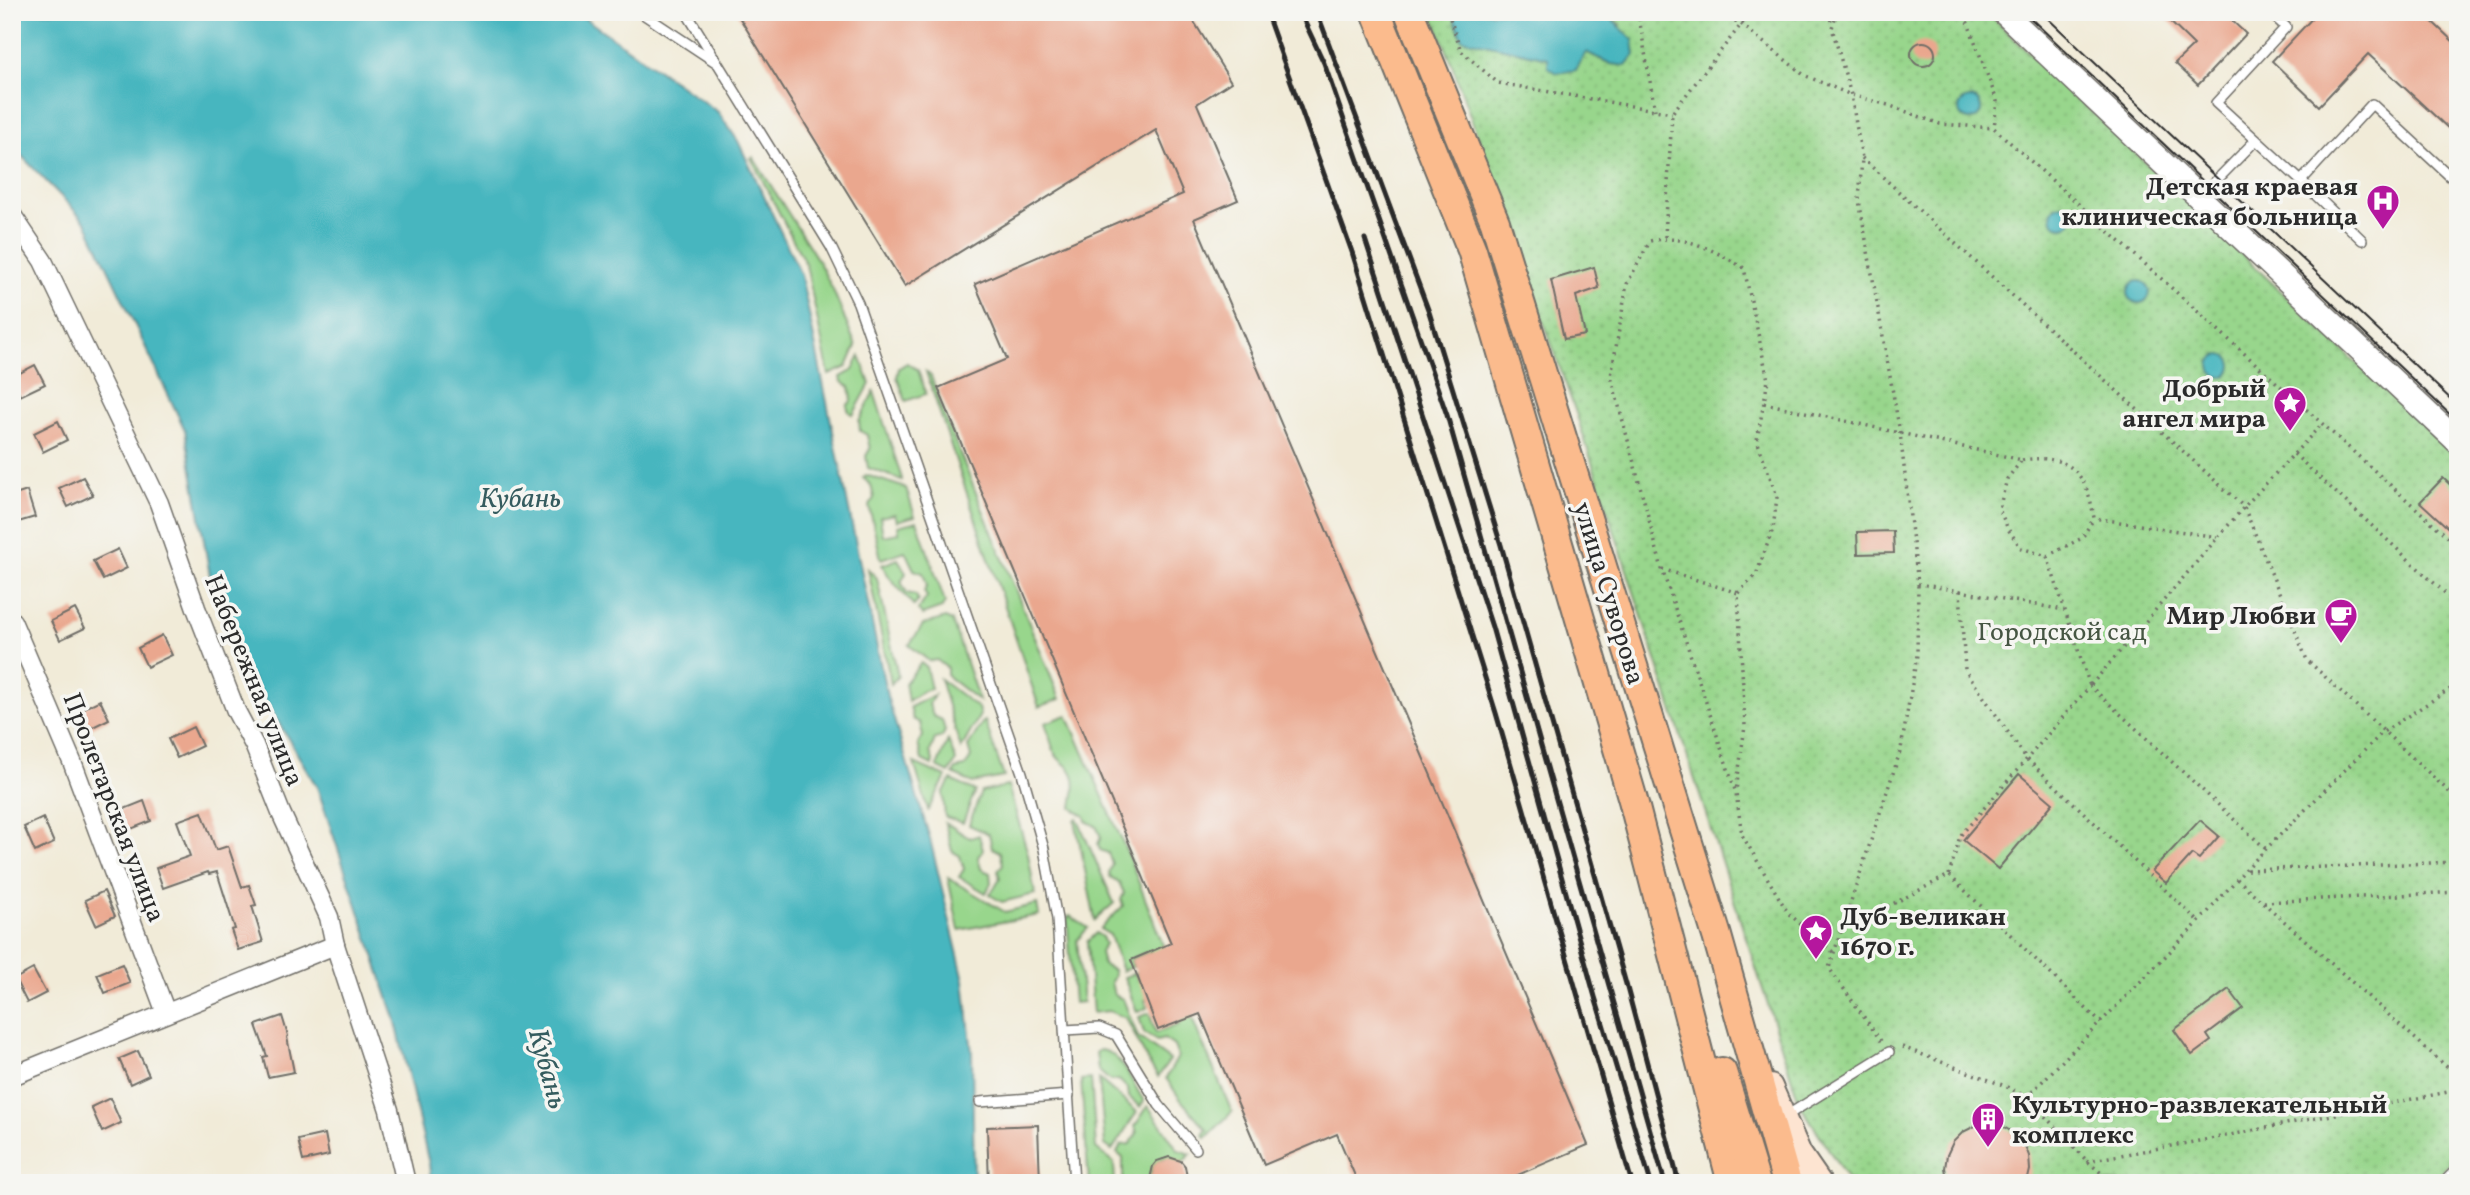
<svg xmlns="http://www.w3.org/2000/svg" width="2470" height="1195" viewBox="0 0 2470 1195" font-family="Vollkorn,serif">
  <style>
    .grass { fill: #98d68c; stroke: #62805c; stroke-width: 2 }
    .park { fill: url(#park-dots); stroke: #62805c; stroke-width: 2 }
    .water { fill: #47b6bf; stroke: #397075; stroke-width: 2 }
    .building { fill: #eaa78e }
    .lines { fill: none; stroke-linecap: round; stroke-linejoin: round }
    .service-casing { stroke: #706e68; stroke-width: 12 }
    .minor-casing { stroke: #706e68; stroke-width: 21 }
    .tertiary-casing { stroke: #706e68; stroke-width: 26 }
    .secondary-casing { stroke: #706e68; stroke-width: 28 }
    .primary-casing { stroke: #706e68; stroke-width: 32 }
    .path { stroke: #706e68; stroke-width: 3.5; stroke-dasharray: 2 5; stroke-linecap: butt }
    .service { stroke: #fff; stroke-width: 9 }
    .minor { stroke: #fff; stroke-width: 18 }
    .tertiary { stroke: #fff; stroke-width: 23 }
    .secondary { stroke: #fde4d1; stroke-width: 24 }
    .primary { stroke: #fbbb8d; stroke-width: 28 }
    .tram { stroke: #2b2b2b; stroke-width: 2 }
    .rail { stroke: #2b2b2b; stroke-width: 5 }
    .labels { text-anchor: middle; stroke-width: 7; stroke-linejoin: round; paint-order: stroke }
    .poi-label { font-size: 26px; font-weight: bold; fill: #2b2b2b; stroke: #f6f6f2; text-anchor: end }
    .street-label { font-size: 26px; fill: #2b2b2b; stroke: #f6f6f2 }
    .park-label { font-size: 26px; fill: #465643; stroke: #f6f6f2 }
    .water-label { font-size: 28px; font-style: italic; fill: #355c5f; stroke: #f6f6f2 }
  </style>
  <defs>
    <pattern id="park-dots" width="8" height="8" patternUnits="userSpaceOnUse" patternTransform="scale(1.75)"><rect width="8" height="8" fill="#98d68c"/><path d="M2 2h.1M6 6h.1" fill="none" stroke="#83b879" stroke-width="1.8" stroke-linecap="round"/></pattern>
  </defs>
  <rect width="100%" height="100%" fill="#f6f6f2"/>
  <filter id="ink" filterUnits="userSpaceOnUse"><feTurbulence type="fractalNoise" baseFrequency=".0143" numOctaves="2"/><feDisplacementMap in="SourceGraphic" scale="14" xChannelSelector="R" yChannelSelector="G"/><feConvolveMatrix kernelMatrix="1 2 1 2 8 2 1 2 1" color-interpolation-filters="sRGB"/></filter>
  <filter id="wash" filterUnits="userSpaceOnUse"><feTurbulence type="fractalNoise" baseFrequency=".00686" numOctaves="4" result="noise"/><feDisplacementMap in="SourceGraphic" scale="28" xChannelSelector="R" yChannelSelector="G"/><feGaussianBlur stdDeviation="1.57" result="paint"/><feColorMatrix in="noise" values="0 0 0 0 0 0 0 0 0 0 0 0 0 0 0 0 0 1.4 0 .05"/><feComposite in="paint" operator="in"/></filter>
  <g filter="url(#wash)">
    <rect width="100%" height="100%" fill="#f1ebd8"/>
    <!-- grass -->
    <g class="grass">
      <polygon points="753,157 819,262 833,290 856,346 847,367 829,375 806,265 751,158"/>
      <polygon points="860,356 870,384 853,415 849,412 847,406 852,400 850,387 842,382 841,377 852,371"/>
      <polygon points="907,363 918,370 926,394 906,401 897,377 899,368"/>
      <polygon points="926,372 931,376 940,401 939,402 1060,699 1039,707"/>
      <polygon points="874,392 902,479 902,480 868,468 866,456 870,449 867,435 860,431 859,421"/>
      <polygon points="866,475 906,488 915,516 897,521 895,514 880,517 883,536 899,533 898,526 917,521 945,602 942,608 922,615 918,610 927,597 924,591 927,585 923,573 914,570 905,551 881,559 869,506 874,498 871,485 863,478"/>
      <polygon points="898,559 906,573 901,582 907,593 916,595 918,601 914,606 890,578 882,565"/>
      <polygon points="868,569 877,578 898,676 891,684"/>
      <polygon points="945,618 952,621 979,701 947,676 947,668 937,660 929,661 909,645 923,625"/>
      <polygon points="921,663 926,667 931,689 923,691 908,701 905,683"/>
      <polygon points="940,679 978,708 980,715 961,749"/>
      <polygon points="934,695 929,704 933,716 942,720 945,731 942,737 935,739 930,752 933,760 932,765 922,760 918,744 923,736 920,723 913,719 910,707"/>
      <path d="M1067 715 1127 852 1185 1002 1232 1112 1206 1138 1203 1134 1207 1130 1180 1099 1166 1078 1178 1057 1174 1046 1164 1039 1157 1041 1144 1033 1139 1017 1149 1013 1156 1033 1179 1025 1168 992 1145 1000 1147 1008 1137 1012 1124 977 1135 973 1138 980 1158 972 1150 951 1130 959 1133 967 1122 971 1110 935 1100 929 1123 906 1121 900 1124 893 1119 882 1110 877 1109 872 1112 864 1108 853 1100 850 1098 844 1101 837 1096 826 1086 821 1085 816 1072 808C1073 797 1078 782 1071 771 1067 764 1060 762 1056 755 1051 746 1049 733 1045 723Z"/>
      <polygon points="985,721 1004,777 972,783 953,774 956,769 965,767 971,757 968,747 982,723"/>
      <polygon points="948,740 956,761 949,773 937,767"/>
      <polygon points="914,763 946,777 928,810"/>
      <polygon points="951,780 975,791 963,823 945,817 943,793"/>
      <polygon points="1008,786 1028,854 1035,894 1002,902 990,895 1000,879 998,871 1003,864 1000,852 992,848 989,834 969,825 981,792"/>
      <polygon points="1077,818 1114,903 1095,920 1075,820"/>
      <path d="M945 823C955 827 960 834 971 838L979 835 983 850 978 857 981 869 990 873 991 883 986 893 959 877 964 869 960 856 952 851Z"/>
      <polygon points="948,878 1005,912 1037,904 1039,915 959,930"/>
      <polygon points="1070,916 1088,928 1077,940 1083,1002 1074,1003 1067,918"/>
      <polygon points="1096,933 1102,937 1105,944 1100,952 1103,965 1113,970 1114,976 1111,982 1114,995 1123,999 1138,1037 1170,1060 1158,1077 1148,1062 1126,1018 1109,1011 1093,1013 1087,942"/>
      <path d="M1100 1050C1121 1051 1133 1085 1144 1101L1140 1107 1129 1097 1128 1089 1119 1080 1110 1081 1098 1070 1096 1052Z"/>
      <polygon points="1091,1079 1096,1148 1114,1163 1115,1183 1089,1183 1081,1080"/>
      <polygon points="1099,1079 1137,1112 1112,1150 1105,1145"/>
      <path d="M1148 1106 1178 1150 1191 1154 1182 1163 1169 1157C1156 1159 1148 1169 1151 1183H1123V1158L1117 1153 1121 1145 1130 1144 1137 1133 1135 1126Z"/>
    </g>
    <!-- park -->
    <polygon class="park" points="1431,12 1452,12 1463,39 1548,58 1586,52 1611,64 1621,25 1605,12 1986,12 2458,459 2458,1154 2430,1183 1850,1183 1800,1104 1576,413 1449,56"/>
    <!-- water -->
    <g class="water">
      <polygon points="12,12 576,12 718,112 738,141 801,275 887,696 930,839 964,980 972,1053 974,1183 431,1183 429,1164 395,1018 317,787 235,650 210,576 185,430 86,222 12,146"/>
      <polygon points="1452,12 1605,12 1633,40 1635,55 1626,66 1611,64 1586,52 1576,70 1557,73 1548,67 1548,58 1462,39"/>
      <circle cx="1970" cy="109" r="11"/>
      <circle cx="2062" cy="216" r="11"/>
      <circle cx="2139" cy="292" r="11"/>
      <circle cx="2221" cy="366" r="11"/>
    </g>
    <g id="blocks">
      <!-- building -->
      <g class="building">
        <polygon points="736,12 1188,12 1231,82 1197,104 1238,200 1194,219 1588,1145 1499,1183 1358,1183 1337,1134 1264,1165 1200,1014 1158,1030 1131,960 1171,943 938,388 1007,359 975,284 1183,194 1156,130 905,286"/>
        <polygon points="2160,12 2223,12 2246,34 2198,85 2175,63 2194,45"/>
        <polygon points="2318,12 2422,12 2458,46 2458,120 2449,129 2368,54 2319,106 2272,61"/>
        <circle cx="1923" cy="54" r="12"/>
        <polygon points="1594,267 1599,288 1576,296 1585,335 1564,339 1551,280"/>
        <polygon points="35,365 45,384 20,396 12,377"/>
        <polygon points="58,421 67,440 43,452 34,433"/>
        <polygon points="83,477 93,495 68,507 59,488"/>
        <polygon points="2443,478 2458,492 2458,537 2420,502"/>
        <polygon points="27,491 35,517 15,523 12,514 12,496"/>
        <polygon points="1893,531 1894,553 1858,554 1857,532"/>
        <polygon points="118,549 127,568 103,580 93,561"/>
        <polygon points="75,609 85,628 60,640 51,621"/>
        <polygon points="162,635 172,655 147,667 138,648"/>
        <polygon points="100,700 109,719 85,731 76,712"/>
        <polygon points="193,727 202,746 177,758 168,739"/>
        <polygon points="2019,774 2053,803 1998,869 1963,840"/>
        <polygon points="144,801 151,821 126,831 119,811"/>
        <polygon points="202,812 216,850 228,846 242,887 249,885 256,905 252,906 263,942 238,950 231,930 235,929 217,872 209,874 208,872 163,888 156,868 190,856 177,821"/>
        <polygon points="43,818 54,843 35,852 24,827"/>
        <polygon points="2200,820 2219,836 2199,859 2192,854 2166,883 2152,871"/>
        <polygon points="104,891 115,916 96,925 85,900"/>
        <polygon points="122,964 130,983 105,993 97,974"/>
        <polygon points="33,969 46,993 27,1003 15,979"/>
        <polygon points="2229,989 2243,1008 2207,1035 2211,1041 2192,1055 2174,1030"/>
        <polygon points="282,1016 288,1036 287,1037 294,1072 268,1077 263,1057 267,1056 256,1025"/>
        <polygon points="138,1051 149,1075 130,1084 119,1059"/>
        <polygon points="110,1098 121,1123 102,1132 91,1107"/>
        <polygon points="1989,1124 2002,1126 2014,1133 2024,1143 2029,1156 2030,1170 2027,1183 1948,1183 1945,1168 1947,1155 1953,1142 1963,1132 1975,1126"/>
        <polygon points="1038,1125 1040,1183 989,1183 987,1127"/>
        <polygon points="325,1134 329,1155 303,1161 298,1140"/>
        <polygon points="1169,1157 1181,1161 1185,1166 1188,1183 1149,1183 1153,1166 1157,1161"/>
      </g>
    </g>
  </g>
  <g filter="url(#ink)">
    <use href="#blocks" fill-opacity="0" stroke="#706e68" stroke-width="2"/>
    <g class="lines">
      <defs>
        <g id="service">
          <polyline points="640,12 717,63"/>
          <polyline points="686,12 831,247 858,303 1022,773 1044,849 1057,919 1074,1183"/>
          <polyline points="2269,12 2286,27 2216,103 2301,181 2372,104 2454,180 2458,176"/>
          <polyline points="2301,181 2362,240"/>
          <polyline points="2201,196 2256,140"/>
          <polyline points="1065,1030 1099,1028 1116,1035 1159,1105 1196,1149"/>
          <polyline points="980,1102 1069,1095"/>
          <polyline points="1786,1116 1889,1052"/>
        </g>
        <g id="minor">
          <polyline points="12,215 43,261 159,503 196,608 236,711 254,745 281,813 329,917 335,945 389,1110 406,1183"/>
          <polyline points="12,621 73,764 166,1013"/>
          <polyline points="12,1076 335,945"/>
        </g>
        <g id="tertiary">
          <polyline points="2003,12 2458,442"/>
          <polyline points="2453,1183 2458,1178"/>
        </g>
        <polyline id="secondary" points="1770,1087 1799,1154 1819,1183"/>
        <g id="primary">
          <polyline points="1376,12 1472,250 1633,800 1732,1183"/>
          <polyline points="1409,12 1495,222 1717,936 1787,1183"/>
          <polyline points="1722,1072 1756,1183"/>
        </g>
      </defs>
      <!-- service casing -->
      <use href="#service" class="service-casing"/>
      <!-- minor casing -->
      <use href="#minor" class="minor-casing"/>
      <!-- tertiary casing -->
      <use href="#tertiary" class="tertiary-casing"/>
      <!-- secondary casing -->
      <use href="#secondary" class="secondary-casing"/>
      <!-- primary casing -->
      <use href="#primary" class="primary-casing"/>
      <!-- path -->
      <g class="path">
        <polyline points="1448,12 1461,51 1498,83 1672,113"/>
        <polyline points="1638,12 1655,110"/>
        <polyline points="1716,12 1741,24 1804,75 1851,95 1888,105 1940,124 1994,128 2458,546"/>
        <polyline points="1829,12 1832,26"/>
        <polyline points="1837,12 1832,28 1851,95 1862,158 1859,200 1900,433 1918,584 1960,591 1965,670 2026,758 2199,922"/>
        <polyline points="1957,12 1968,23 1997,101 1994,128"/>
        <polyline points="1862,158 2244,507 2307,660 2458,800"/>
        <polyline points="1665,237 1672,113 1751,12"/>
        <polyline points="1764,403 2022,460 2007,479 1999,509 2008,529 2021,548 2047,556 2090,686"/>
        <polyline points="2294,454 2458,605"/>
        <path d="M2022 460C2070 453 2087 473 2094 518L2217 537"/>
        <polyline points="2047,556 2082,538 2094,518"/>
        <polyline points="1662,569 1738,593 1745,726 1736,791"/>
        <polyline points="1960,591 2064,610"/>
        <path d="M1738 593 1756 575 1773 529 1777 497 1757 440 1768 380 1744 268C1715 251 1685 233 1650 241L1627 284 1611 376 1662 569 1736 793 1742 835 1788 913 1834 953"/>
        <polyline points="2458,648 2458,655"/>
        <polyline points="2091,685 2244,507 2321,425"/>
        <polyline points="2247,870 2458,862"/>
        <polyline points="1949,875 1960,836 2090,686 2266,849"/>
        <polyline points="2237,879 2458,1077"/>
        <polyline points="2264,902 2458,892"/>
        <polyline points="1844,929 1949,875 2101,1023"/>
        <polyline points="1881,1041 1829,968 1901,749 1917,655 1918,584"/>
        <polyline points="1902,1047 2005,1086 2027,1097 2087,1161 2113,1183"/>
        <polyline points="2027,1097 2199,922 2245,870 2383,732 2458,684"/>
        <polyline points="2087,1161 2210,1139 2458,1090"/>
      </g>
      <!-- service -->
      <use href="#service" class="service"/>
      <!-- minor -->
      <use href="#minor" class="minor"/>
      <!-- tertiary -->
      <use href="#tertiary" class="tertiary"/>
      <!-- secondary -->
      <use href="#secondary" class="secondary"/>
      <!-- primary -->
      <use href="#primary" class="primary"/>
      <!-- tram -->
      <g class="tram">
        <polyline points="2024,12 2458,422"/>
        <polyline points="2041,12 2458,406"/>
      </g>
      <!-- rail -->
      <g class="rail">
        <polyline points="1266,12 1352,252 1496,713 1632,1183"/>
        <polyline points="1300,12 1324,63 1447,415 1665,1183"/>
        <polyline points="1317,12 1429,312 1501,545 1626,984 1679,1183"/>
        <polyline points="1365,239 1492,627 1595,997 1651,1183"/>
      </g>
    </g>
  </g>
  <!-- icons -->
  <defs>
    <symbol id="hospital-pin" viewBox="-11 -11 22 30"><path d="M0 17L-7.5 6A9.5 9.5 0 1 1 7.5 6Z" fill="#b5179e" stroke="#f6f6f2"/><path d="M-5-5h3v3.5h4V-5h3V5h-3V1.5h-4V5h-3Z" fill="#fff"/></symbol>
    <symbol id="sight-pin" viewBox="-11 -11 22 30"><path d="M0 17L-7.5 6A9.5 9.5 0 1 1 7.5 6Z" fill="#b5179e" stroke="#f6f6f2"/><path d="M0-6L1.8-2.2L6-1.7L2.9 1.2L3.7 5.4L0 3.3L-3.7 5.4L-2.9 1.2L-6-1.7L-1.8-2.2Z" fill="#fff"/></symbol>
    <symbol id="cafe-pin" viewBox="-11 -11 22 30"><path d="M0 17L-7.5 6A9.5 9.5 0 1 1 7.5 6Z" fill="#b5179e" stroke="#f6f6f2"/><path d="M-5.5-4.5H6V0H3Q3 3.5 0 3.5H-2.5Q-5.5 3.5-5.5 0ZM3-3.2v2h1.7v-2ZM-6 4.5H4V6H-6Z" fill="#fff"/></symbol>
    <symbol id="building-pin" viewBox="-11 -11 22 30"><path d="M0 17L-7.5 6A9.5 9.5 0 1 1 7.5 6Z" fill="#b5179e" stroke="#f6f6f2"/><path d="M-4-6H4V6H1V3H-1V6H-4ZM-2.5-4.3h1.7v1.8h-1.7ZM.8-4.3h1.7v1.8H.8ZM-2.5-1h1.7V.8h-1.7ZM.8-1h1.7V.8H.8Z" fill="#fff"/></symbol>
  </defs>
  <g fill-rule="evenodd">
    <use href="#hospital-pin" x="2364" y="182" width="38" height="52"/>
    <use href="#sight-pin" x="2271" y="384" width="38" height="52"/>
    <use href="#cafe-pin" x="2322" y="596" width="38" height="52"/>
    <use href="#sight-pin" x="1797" y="912" width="38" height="52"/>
    <use href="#building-pin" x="1969" y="1100" width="38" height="52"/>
  </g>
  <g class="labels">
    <!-- poi labels -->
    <g class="poi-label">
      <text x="2358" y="195">Детская краевая<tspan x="2358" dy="30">клиническая больница</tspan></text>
      <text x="2266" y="397">Добрый<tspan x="2266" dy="30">ангел мира</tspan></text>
      <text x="2316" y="624">Мир Любви</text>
      <text x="1840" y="925" text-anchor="start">Дуб-великан<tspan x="1840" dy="30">1670 г.</tspan></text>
      <text x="2012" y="1113" text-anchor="start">Культурно-развлекательный<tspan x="2012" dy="30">комплекс</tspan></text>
    </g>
    <!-- street labels -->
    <g class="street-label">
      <text transform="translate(1610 593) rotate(73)" y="9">улица Суворова</text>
      <text transform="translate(255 680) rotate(68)" y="9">Набережная улица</text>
      <text transform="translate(115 807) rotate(69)" y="9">Пролетарская улица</text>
    </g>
    <!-- park labels -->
    <g class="park-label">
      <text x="2062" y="640">Городской сад</text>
    </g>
    <!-- water labels -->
    <g class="water-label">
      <text x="520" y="507">Кубань</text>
      <text transform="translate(549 1068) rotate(75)" y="10">Кубань</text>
    </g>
  </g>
  <!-- margin -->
  <rect width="2470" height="1195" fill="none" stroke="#f6f6f2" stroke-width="42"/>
</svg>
